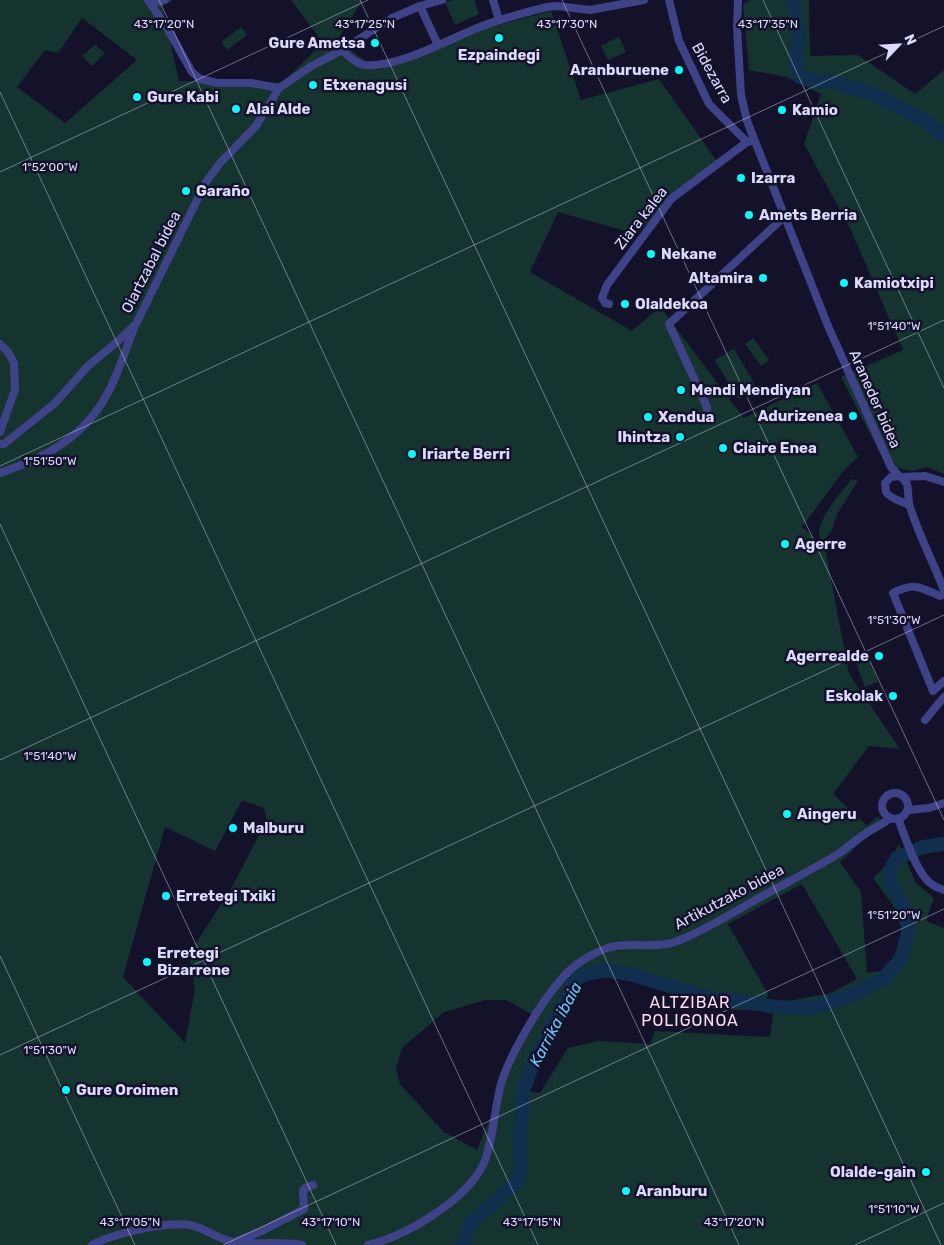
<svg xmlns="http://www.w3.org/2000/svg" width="944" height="1245" viewBox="0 0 944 1245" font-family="Rubik,sans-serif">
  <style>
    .green { fill: #153430; fill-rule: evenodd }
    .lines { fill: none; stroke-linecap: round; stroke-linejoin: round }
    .river { stroke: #112e4f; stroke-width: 14 }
    .minor { stroke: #3e4387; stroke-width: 8 }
    .ticks { fill: none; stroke: #dcdbfe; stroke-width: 1; stroke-opacity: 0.45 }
    .poi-dot { fill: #0df8f8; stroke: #13122a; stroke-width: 2 }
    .labels { text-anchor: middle; stroke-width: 5; stroke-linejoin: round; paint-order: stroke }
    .poi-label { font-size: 15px; font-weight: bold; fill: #dcdbfe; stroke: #13122a; text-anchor: start }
    .street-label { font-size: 15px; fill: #dcdbfe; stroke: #13122a }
    .neighbourhood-label { font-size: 16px; letter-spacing: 1px; fill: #feddf5; stroke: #13122a }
    .water-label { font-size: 16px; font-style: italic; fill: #6dc7fb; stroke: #13122a }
    .ticks-label { font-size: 12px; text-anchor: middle; fill: #dcdbfe; stroke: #13122a; stroke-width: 5; stroke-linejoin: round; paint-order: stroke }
  </style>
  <rect width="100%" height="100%" fill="#13122a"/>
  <!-- green -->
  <g class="green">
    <path d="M0 0H173L162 6 179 81 282 83 323 43 291 0H363L337 40 378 70 461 35 551 11 581 100 659 79 718 163 636 234 558 212 530 272 632 331 660 307 744 418 817 383 858 457 844 470 802 527 825 548 849 674 900 749 869 746 833 794 867 826 877 817 890 824 867 836 840 862 861 892 867 973 889 970 900 954 901 928 895 908 873 878 890 862 899 844 916 883 934 898 926 921 944 928V1245H0ZM82 18 137 60 65 123 17 87 45 50 58 53ZM242 800 264 808 267 820 232 887 189 954 195 989 185 1043 123 977 165 827 215 851ZM802 884 857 979 831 993 784 1002 775 1001 770 1037 655 1031 650 1044 598 1041 568 1048 540 1093 530 1092 538 1060 561 1028 574 994 588 978H616L655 986 702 1001 710 1008 763 1011 768 994 728 924ZM485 1000H506L533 1015 477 1150 444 1132 400 1084 396 1067 403 1047 444 1012Z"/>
    <polygon points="453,0 474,0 479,14 455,25 445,2"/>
    <polygon points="750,0 809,0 810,56 858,55 915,94 944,70 944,474 928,467 911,471 886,465 841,377 903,350 850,228 804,144 821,94 787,77 749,70 743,5"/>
    <polygon points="241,27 247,35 227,50 221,42"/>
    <polygon points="619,37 626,52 608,60 601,46"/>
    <polygon points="95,45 105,53 92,66 82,56"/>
    <polygon points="753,338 769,360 761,366 745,344"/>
    <polygon points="734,349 757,388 738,399 715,360"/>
    <path d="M852 479 858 481 836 516 832 530 826 538 821 540C811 526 842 491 852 479Z"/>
    <polygon points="868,656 878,682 865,687 855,661"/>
  </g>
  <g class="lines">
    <!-- river -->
    <g class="river">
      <polyline points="794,0 798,36 796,64 800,77 815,81 835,82 871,93 927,122 944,136"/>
      <polyline points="462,1245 467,1235 469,1225 517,1182 521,1166 519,1143 524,1088 532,1066 576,978 587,974 606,970 630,974 712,999 734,1000 776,1007 810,1008 845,998 882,980 901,959 909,930 903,906 890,881 890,870 897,858 923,847 944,844"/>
    </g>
    <!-- minor -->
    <g class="minor">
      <polyline points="148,0 167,28 192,72 200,79 217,83 251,83 279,88"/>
      <polyline points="493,0 499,20"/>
      <polyline points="669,0 679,41 709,104 747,142 751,141"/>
      <polyline points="738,0 737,27 741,95 747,121 828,326 891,467 899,476"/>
      <polyline points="151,4 165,0"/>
      <polyline points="420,6 438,45"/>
      <path d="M342 50C348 56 355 63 364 65 395 69 448 40 477 28 500 19 523 13 547 7L557 6 590 10 644 0"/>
      <polyline points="609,304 605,303 602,298 607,285 671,199 747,142"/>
      <polyline points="0,344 8,352 14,363 15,390 0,432"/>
      <path d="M662 417C675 418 697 423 707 415V407L669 324 784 217"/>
      <polyline points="0,444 4,444 55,403 88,366 117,342 136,324 206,182 220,163 256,126 279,88 310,67 342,50 392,18 420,6 442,0"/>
      <path d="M0 473C44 458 83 438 106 396 117 378 126 348 134 328"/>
      <polyline points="903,477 925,476 944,482"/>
      <path d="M909 505C901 501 891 499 886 492L885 483 891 477 899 476C912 482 906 495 910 507 919 535 933 562 944 590"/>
      <path d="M944 594 940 596C919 587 914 582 893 593L933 691 944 681"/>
      <polyline points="925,720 944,697"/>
      <circle cx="895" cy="806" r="13"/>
      <polyline points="908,810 929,808 944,803"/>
      <path d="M898 818C904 835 915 868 927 880 931 885 938 888 944 890"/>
      <polyline points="237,1241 262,1231 304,1209 303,1191 305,1188 313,1185"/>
      <path d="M92 1245C112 1234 167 1221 190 1225 205 1228 218 1239 233 1242 256 1245 279 1241 302 1245"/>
      <path d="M368 1245C406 1236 465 1201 483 1165 494 1140 494 1109 501 1084 510 1053 546 993 569 971 579 961 597 951 611 947 632 942 655 949 675 942 702 932 727 916 752 902 781 885 813 870 841 852 849 846 857 839 865 834 873 828 884 824 890 818"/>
    </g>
  </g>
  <!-- ticks -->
  <path class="ticks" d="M159 0 739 1245M360 0 941 1245M562 0 944 820M763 0 944 388M0 92 538 1245M0 172 368 0M0 466 944 26M0 524 336 1245M0 760 944 320M0 956 135 1245M0 1055 944 615M223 1245 944 909M855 1245 944 1203"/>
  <!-- markers -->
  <g class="poi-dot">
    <circle cx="499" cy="38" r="5"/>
    <circle cx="375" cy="43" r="5"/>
    <circle cx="679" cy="70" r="5"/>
    <circle cx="313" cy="85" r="5"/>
    <circle cx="137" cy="97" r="5"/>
    <circle cx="236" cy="109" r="5"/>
    <circle cx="782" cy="110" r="5"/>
    <circle cx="741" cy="178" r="5"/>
    <circle cx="186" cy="191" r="5"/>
    <circle cx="749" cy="215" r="5"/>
    <circle cx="651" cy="254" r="5"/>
    <circle cx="763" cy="278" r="5"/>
    <circle cx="844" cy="283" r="5"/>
    <circle cx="625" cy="304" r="5"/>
    <circle cx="681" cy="390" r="5"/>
    <circle cx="853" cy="416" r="5"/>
    <circle cx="648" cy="417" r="5"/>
    <circle cx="680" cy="437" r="5"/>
    <circle cx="723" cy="448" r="5"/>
    <circle cx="412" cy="454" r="5"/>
    <circle cx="785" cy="544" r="5"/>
    <circle cx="879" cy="656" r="5"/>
    <circle cx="893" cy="696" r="5"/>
    <circle cx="787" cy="814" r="5"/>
    <circle cx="233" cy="828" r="5"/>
    <circle cx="166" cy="896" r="5"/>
    <circle cx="147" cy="962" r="5"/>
    <circle cx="66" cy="1090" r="5"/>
    <circle cx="926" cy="1172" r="5"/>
    <circle cx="626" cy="1191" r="5"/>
  </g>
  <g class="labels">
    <!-- poi labels -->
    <g class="poi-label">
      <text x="365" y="48" text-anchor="end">Gure Ametsa</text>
      <text x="499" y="60" text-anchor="middle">Ezpaindegi</text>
      <text x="669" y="75" text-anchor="end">Aranburuene</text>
      <text x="323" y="90">Etxenagusi</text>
      <text x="147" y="102">Gure Kabi</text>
      <text x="246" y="114">Alai Alde</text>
      <text x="792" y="115">Kamio</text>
      <text x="751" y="183">Izarra</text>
      <text x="196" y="196">Garaño</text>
      <text x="759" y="220">Amets Berria</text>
      <text x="661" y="259">Nekane</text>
      <text x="753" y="283" text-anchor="end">Altamira</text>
      <text x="854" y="288">Kamiotxipi</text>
      <text x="635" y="309">Olaldekoa</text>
      <text x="691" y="395">Mendi Mendiyan</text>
      <text x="843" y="421" text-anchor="end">Adurizenea</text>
      <text x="658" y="422">Xendua</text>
      <text x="670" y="442" text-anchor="end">Ihintza</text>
      <text x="733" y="453">Claire Enea</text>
      <text x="422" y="459">Iriarte Berri</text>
      <text x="795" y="549">Agerre</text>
      <text x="869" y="661" text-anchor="end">Agerrealde</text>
      <text x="883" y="701" text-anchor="end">Eskolak</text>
      <text x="797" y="819">Aingeru</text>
      <text x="243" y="833">Malburu</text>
      <text x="176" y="901">Erretegi Txiki</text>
      <text x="157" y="958">Erretegi<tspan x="157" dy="17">Bizarrene</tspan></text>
      <text x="76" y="1095">Gure Oroimen</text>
      <text x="916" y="1177" text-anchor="end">Olalde-gain</text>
      <text x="636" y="1196">Aranburu</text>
    </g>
    <!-- street labels -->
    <g class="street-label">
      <text transform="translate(712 73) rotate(61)" y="5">Bidezarra</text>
      <text transform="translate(641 218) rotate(-52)" y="5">Ziara kalea</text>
      <text transform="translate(151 262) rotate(-63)" y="5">Oiartzabal bidea</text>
      <text transform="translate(875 399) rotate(66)" y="5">Araneder bidea</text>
      <text transform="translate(729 897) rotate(-28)" y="5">Artikutzako bidea</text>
    </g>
    <!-- neighbourhood labels -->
    <g class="neighbourhood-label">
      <text x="690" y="1008">ALTZIBAR<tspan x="690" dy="18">POLIGONOA</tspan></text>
    </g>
    <!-- water labels -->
    <g class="water-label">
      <text transform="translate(555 1024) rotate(-62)" y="6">Karrika ibaia</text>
    </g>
  </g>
  <g class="ticks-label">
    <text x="164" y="28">43°17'20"N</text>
    <text x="365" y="28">43°17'25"N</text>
    <text x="567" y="28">43°17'30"N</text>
    <text x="768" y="28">43°17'35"N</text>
    <text x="50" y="171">1°52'00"W</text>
    <text x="894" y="330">1°51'40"W</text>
    <text x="50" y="465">1°51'50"W</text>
    <text x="894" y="624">1°51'30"W</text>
    <text x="50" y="760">1°51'40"W</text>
    <text x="894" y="919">1°51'20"W</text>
    <text x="50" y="1054">1°51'30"W</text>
    <text x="894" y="1213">1°51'10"W</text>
    <text x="734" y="1226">43°17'20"N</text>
    <text x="130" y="1226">43°17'05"N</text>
    <text x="331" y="1226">43°17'10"N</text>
    <text x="532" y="1226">43°17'15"N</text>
  </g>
  <!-- north arrow -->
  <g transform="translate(899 45) rotate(65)" stroke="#13122a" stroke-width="4" paint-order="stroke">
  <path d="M0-4L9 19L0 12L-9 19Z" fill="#dcdbfe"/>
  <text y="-8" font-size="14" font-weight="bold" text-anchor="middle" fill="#dcdbfe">N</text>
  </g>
</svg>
